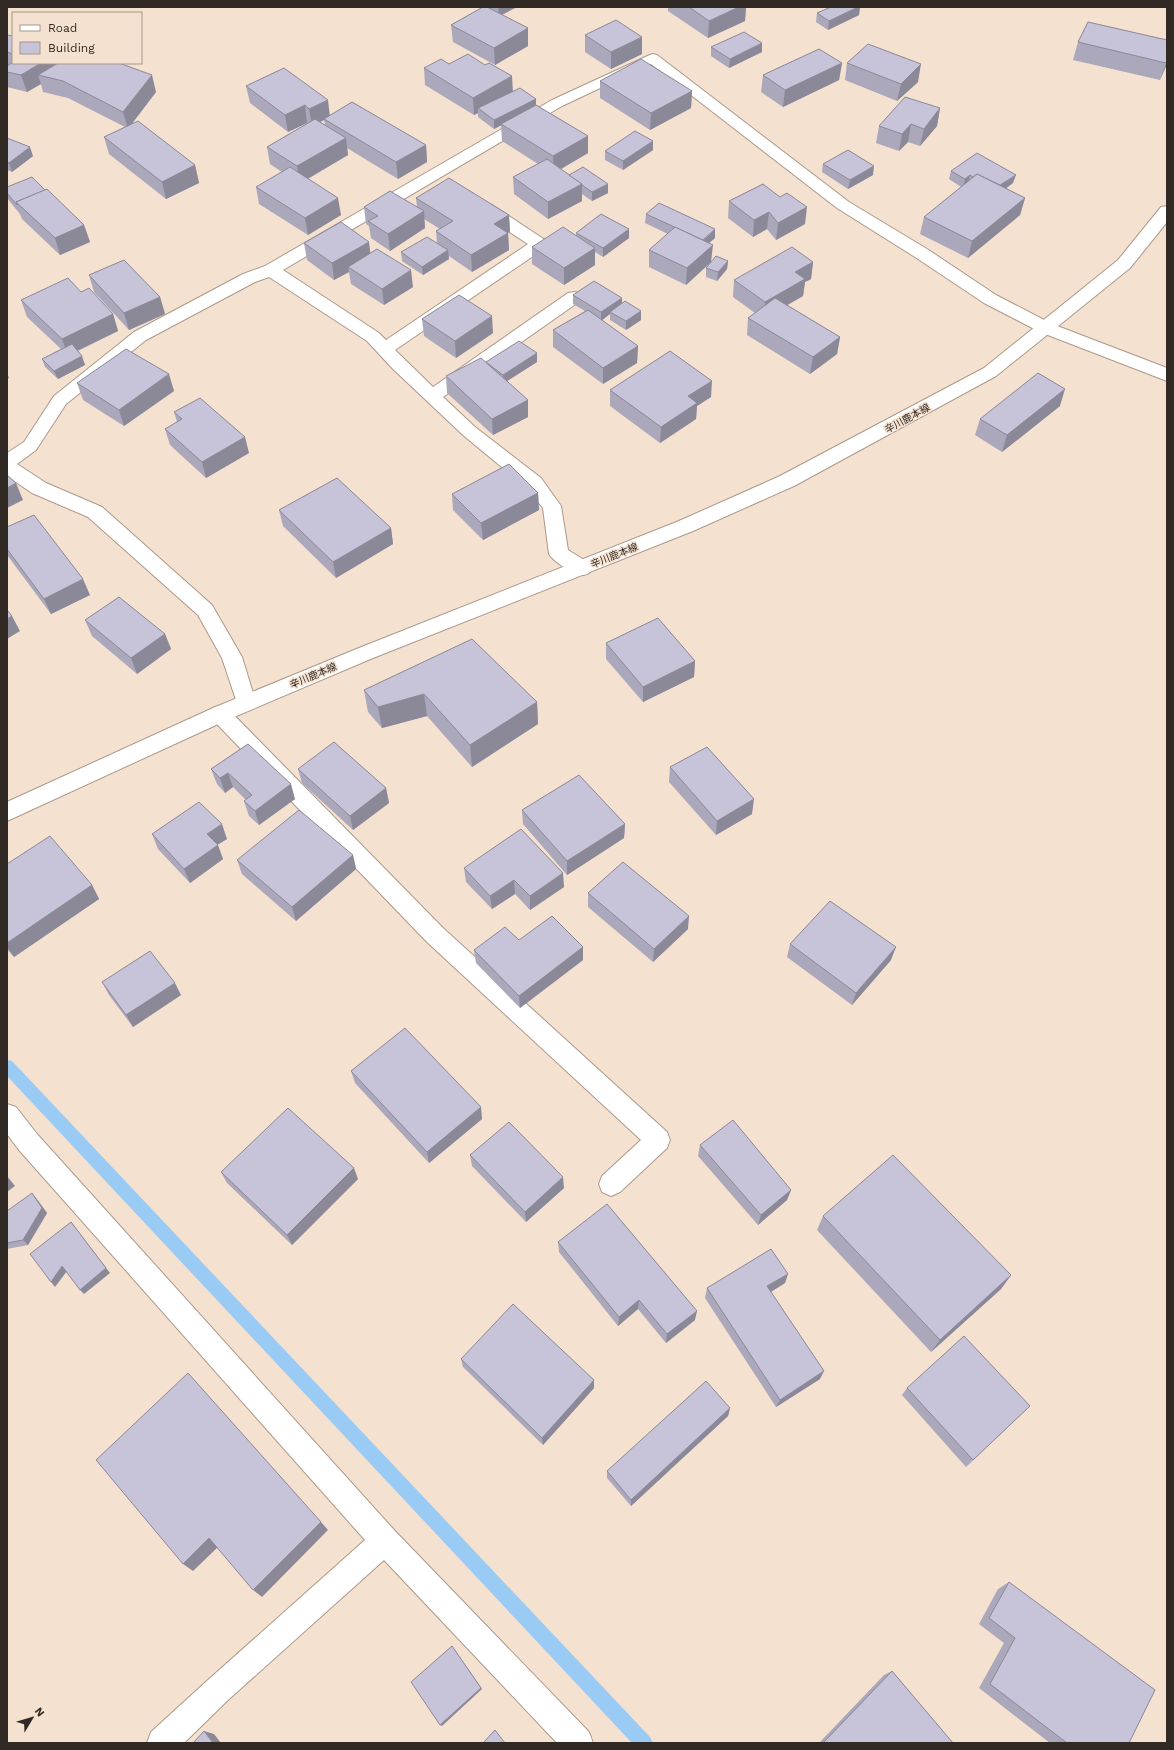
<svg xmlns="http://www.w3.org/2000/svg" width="1174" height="1750" viewBox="0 0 1174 1750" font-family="'Work Sans','Noto Sans JP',sans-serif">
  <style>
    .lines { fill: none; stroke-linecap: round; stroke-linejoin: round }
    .stream { fill: #9acbf5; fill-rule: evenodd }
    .minor-casing { stroke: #ab9989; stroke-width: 2 }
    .major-casing { stroke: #ab9989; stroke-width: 2 }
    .minor { fill: #fff; fill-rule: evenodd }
    .major { fill: #fff; fill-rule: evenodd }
    .wall { fill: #aba8bb; fill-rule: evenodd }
    .shaded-wall { fill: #8b8898 }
    .building { fill: #c7c3d9; stroke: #8b8898 }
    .labels { text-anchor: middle; stroke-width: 3; stroke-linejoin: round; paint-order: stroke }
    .street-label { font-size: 10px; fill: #312a24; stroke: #f4e1d0 }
  </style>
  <rect width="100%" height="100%" fill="#f4e1d0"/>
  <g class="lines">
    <!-- stream -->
    <polygon class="stream" points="7,1060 12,1061 650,1737 653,1743 632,1743 7,1076"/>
    <defs>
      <g id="minor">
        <path d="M652 54 657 55 849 202 927 249 996 295 1052 324 1167 368V381L1040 332 984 303 915 257 837 208 651 64 562 106 283 270 379 333 386 340 528 244 480 213 478 209 480 205 486 204 492 205 545 240 547 244 545 248 395 350 433 387 568 293 574 292 580 293 582 297 580 301 443 397 475 427 541 478 561 506 568 550 589 563 592 568 589 573C587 574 585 575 582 575 574 575 553 561 549 554L543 508 527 488 463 435 393 369 367 341 269 277 255 282 146 340 66 404 36 450 17 464 46 483 102 507 212 605 242 657 256 703 253 709 246 711 239 709 222 658 198 615 88 517 32 493 7 476V453L24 442 54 396 134 332 243 274 265 266 552 100Z"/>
        <polygon points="220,706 227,708 443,928 667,1132 670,1140 667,1148 620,1192 611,1196 602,1192 599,1184 602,1176 641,1140 427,942 213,720 210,714 213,708"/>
        <polygon points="7,1104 16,1107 37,1134 395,1531 589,1732 593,1743 557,1743 384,1560 228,1700 184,1743 147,1743 151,1732 208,1680 365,1540 19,1150 7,1134"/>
      </g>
      <polygon id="major" points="1167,206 1167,222 1130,268 996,376 794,486 693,531 373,658 227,720 7,821 7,802 213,708 359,648 679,521 780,476 984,368 1118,260 1161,207"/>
    </defs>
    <!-- minor casing -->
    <use href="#minor" class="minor-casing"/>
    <!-- major casing -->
    <use href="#major" class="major-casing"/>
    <!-- minor -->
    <use href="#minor" class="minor"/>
    <!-- major -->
    <use href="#major" class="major"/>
  </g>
  <!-- wall -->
  <g class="wall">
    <polygon points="482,7 517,7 502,15 528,28 528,46 495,65 453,42 451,25 483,7"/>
    <polygon points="668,7 746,7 745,21 708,38 668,11"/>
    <polygon points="831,7 860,7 859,15 828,30 816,22 817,13"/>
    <polygon points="1088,22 1167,64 1160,80 1073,60 1078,42"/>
    <polygon points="7,35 13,36 13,63 156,92 131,124 195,165 199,183 166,199 109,154 104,137 125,127 68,98 43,92 41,84 27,92 7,87"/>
    <polygon points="585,35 642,54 611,69 585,52"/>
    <polygon points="711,47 762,52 729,68 711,56"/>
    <polygon points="842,63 839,80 783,107 761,92 763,75"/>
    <polygon points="847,63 918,82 897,101 845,80"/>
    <polygon points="449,64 513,92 536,99 536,105 588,136 588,153 561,169 569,175 608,193 592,201 582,194 582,201 548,219 514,194 513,177 538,164 502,141 501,125 494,129 478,117 478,113 474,115 425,85 424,68"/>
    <path d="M284 68 330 115 426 145 427 162 398 179 347 148 348 155 308 179 341 215 308 235 259 204 256 187 282 172 270 164 267 147 308 123H307L288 132 250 103 246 86ZM324 120 325 125 320 122Z"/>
    <polygon points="600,81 692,91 691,108 650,130 600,98"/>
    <polygon points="940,108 937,126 920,146 908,142 899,151 876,143 879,126"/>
    <polygon points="7,138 33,156 12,172 7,170"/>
    <polygon points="653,150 623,170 605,160 605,151"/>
    <polygon points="823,164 873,175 848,189 822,172"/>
    <polygon points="951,171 1013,183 1006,188 1025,198 1020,215 968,258 920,234 924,217 961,187 949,179"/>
    <polygon points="763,184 805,224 776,240 767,229 753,237 728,218 729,201"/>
    <polygon points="7,187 45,190 84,225 90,242 60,255 22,219 20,214 7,198"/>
    <polygon points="416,198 509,215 510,232 508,233 509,250 472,272 449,256 449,259 423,275 402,261 401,252 437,243 436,231 440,229 424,219 425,228 390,251 371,238 369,226 366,224 364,207 417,207"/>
    <polygon points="646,214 715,238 709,243 711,262 686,285 649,267 649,250 668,234 645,223"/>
    <polygon points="576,233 629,238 603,257 595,252 595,265 564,285 532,264 532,247 576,235"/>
    <polygon points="304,243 370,253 413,287 384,305 351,284 349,272 334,280 307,260"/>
    <polygon points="728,261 727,269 717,281 706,277 706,268"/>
    <polygon points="813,262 811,279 805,282 803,296 787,305 840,337 837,354 810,374 747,335 748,318 755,313 733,297 734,280"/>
    <polygon points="89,275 160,297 165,314 129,330 94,292"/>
    <polygon points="81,292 113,314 118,331 78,351 85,365 58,379 45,367 42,359 61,349 27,317 21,300"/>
    <polygon points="573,295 622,298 622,304 641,311 641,320 626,330 610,320 610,314 602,320 638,346 637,363 603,384 553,347 553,330 585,311 573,304"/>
    <polygon points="422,319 493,333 456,358 424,336"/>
    <polygon points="486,362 537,362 507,381 528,400 528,417 493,435 447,393 446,376"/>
    <polygon points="77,383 174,391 124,426 83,400"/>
    <polygon points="610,390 711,397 697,406 696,419 660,443 610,406"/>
    <polygon points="1060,406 1002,452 975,435 980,419"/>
    <polygon points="174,412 249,453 206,478 170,445 165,429 177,422"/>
    <polygon points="538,493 539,510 483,540 453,510 452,494"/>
    <polygon points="279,510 391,528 393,544 336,578 283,526"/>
    <polygon points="7,527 90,595 51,614 7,555"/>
    <polygon points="85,620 165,634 171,649 137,674 92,636"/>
    <polygon points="606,643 695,661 694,677 643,702 606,659"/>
    <polygon points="364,690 537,702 538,724 472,767 427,716 382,728 368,712"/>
    <polygon points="248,744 295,799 259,825 249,816 244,801 246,800 233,787 225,793 217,784 211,769"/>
    <polygon points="670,767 752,814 716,835 669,782"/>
    <polygon points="298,769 386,788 389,803 353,830 302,783"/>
    <polygon points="522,810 625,824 624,838 567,875 523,824"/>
    <polygon points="152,834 227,839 217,845 223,859 190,883 158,849"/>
    <polygon points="353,855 356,869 296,921 242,874 237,860"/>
    <polygon points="7,864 92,885 99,899 14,957 7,949"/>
    <polygon points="464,868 564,887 530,910 515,894 492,909 466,882"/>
    <polygon points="588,893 688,929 653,962 588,907"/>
    <polygon points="790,944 891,960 852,1005 787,957"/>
    <polygon points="583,947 583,960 520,1008 476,963 474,950"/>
    <polygon points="102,982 181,995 133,1027 109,995"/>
    <polygon points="351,1071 482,1119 429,1163 355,1083"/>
    <polygon points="700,1145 791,1190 787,1200 758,1225 698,1156"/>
    <polygon points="470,1155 564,1188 526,1222 472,1166"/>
    <polygon points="221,1172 358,1179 292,1245 227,1183"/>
    <polygon points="36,1198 47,1213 28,1245 7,1249 7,1211"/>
    <polygon points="823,1216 1011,1275 1001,1289 931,1352 817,1230"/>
    <polygon points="558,1242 695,1320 666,1343 638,1309 618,1326 559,1252"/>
    <polygon points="785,1283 771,1292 820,1379 776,1407 705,1298 707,1288"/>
    <polygon points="461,1359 594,1388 543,1445 463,1367"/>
    <polygon points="907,1388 1030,1406 966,1467 902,1395"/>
    <polygon points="730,1408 728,1416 631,1506 607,1478 607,1471"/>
    <polygon points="1009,1582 1129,1743 1050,1743 979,1688 1004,1643 979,1624 998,1589"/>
    <polygon points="892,1671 953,1743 819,1743 884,1675"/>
  </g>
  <!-- shaded-wall -->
  <g class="shaded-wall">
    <polygon points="498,7 517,7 499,16"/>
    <polygon points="739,7 746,7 745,21 708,38 709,21"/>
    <polygon points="858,7 860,7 859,15 828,30 829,21"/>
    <polygon points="528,28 528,46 495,65 494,48"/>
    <polygon points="642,37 642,54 611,69 611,52"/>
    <polygon points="762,43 762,52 729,68 730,59"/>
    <polygon points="1167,60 1167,64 1160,80 1166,63"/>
    <polygon points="41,63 64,63 38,75 41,84 27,92 21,75"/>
    <polygon points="842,63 839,80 783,107 785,90"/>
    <polygon points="921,64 918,82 897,101 901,84"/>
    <polygon points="152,75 156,92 128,129 123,112"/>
    <polygon points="512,76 513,93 478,108 478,113 474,115 473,98"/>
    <polygon points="692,91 691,108 650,130 651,113"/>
    <polygon points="536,99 536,108 494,129 494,120"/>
    <polygon points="328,100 330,117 324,119 324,120 312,126 309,109"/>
    <polygon points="305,105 307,123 288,132 285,115"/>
    <polygon points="940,108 937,126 920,146 924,129"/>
    <polygon points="911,124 908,142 899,151 902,134"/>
    <polygon points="588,136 588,153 554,173 553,156"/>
    <polygon points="346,138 348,155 300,183 297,166"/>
    <polygon points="653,141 653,150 623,170 623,161"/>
    <polygon points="426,145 427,162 398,179 396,162"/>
    <polygon points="30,147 33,156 12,172 9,163"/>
    <polygon points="195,165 199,183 166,199 162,182"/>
    <polygon points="874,166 873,175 848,189 850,180"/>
    <polygon points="970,175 968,184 963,187 965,179"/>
    <polygon points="1016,175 1013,183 997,195 999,186"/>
    <polygon points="582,184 582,201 548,219 548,202"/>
    <polygon points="608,184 608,193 592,201 592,192"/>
    <polygon points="338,198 341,215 308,235 305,218"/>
    <polygon points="1025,198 1020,215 968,258 972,241"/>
    <polygon points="807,207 805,224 776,240 778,223"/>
    <polygon points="424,211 425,228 390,251 388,234"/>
    <polygon points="769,212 767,229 753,237 754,220"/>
    <polygon points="509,215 510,232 508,233 509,250 472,272 471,255 494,224"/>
    <polygon points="84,225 90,242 60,255 55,238"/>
    <polygon points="629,229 629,238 603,257 603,248"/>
    <polygon points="715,229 715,238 702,249 703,241"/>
    <polygon points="369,242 371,259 348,267 349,272 334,280 332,263"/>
    <polygon points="713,245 711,262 686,285 687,268"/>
    <polygon points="595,248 595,265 564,285 564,268"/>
    <polygon points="448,250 449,259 423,275 422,267"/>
    <polygon points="728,261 727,269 717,281 718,272"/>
    <polygon points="813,262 811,279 805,282 803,296 763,319 765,302 795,272"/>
    <polygon points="411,270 413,287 384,305 382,289"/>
    <polygon points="160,297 165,314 129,330 124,313"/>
    <polygon points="622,298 622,306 610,312 610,314 601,321 601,312"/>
    <polygon points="641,311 641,320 626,330 626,321"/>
    <polygon points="113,314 118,331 68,355 62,339"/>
    <polygon points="492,316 493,333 456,358 455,341"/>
    <polygon points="840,337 837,354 810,374 813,357"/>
    <polygon points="638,346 637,363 603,384 603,368"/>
    <polygon points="537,353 537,362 504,383 503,375"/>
    <polygon points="82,356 85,365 58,379 54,371"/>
    <polygon points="7,373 9,378 7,379"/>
    <polygon points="169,374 174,391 124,426 119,410"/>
    <polygon points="712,381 711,397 697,406 696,419 660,443 661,427 688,396"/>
    <polygon points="1065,389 1060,406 1002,452 1007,435"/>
    <polygon points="528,400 528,417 493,435 492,419"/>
    <polygon points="245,437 249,453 206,478 202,462"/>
    <polygon points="16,483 23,500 7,508 7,488"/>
    <polygon points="538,493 539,510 483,540 481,523"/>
    <polygon points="391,528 393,544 336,578 333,562"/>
    <polygon points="83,579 90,595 51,614 44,599"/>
    <polygon points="12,616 20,631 7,639 7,619"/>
    <polygon points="165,634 171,649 137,674 131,658"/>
    <polygon points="695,661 694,677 643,702 643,687"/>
    <polygon points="424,694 427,716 382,728 378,707"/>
    <polygon points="537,702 538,724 472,767 470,745"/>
    <polygon points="228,773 233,787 225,793 220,778"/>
    <polygon points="291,784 295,799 259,825 255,811"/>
    <polygon points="386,788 389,803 353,830 350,816"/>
    <polygon points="754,799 752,814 716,835 717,821"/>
    <polygon points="222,824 227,839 212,848 207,834"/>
    <polygon points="625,824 624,838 567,875 567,861"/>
    <polygon points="218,845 223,859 190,883 184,869"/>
    <polygon points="353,855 356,869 296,921 292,907"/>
    <polygon points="563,873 564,887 530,910 530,896"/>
    <polygon points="514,880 515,894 492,909 490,896"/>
    <polygon points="92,885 99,899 14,957 7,947 7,943"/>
    <polygon points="689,916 688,929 653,962 654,949"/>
    <polygon points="583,947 583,960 520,1008 519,996"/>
    <polygon points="896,947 891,960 852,1005 856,993"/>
    <polygon points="175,983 181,995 133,1027 126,1015"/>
    <polygon points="481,1107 482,1119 429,1163 427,1152"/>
    <polygon points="354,1168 358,1179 292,1245 287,1235"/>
    <polygon points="7,1176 15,1186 7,1192"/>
    <polygon points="563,1177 564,1188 526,1222 525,1212"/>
    <polygon points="791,1190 787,1200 758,1225 761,1215"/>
    <polygon points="32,1193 36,1198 47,1213 28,1245 23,1240"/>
    <polygon points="71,1222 110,1273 84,1294 80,1290"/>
    <polygon points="62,1266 67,1271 55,1287 51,1282"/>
    <polygon points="788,1274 785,1283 764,1296 767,1286"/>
    <polygon points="1011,1275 1001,1289 931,1352 940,1340"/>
    <polygon points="639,1300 638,1309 618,1326 619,1317"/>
    <polygon points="697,1311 695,1320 666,1343 667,1334"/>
    <polygon points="824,1371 820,1379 776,1407 780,1400"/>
    <polygon points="594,1380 594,1388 543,1445 542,1438"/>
    <polygon points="730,1408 728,1416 631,1506 631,1500"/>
    <polygon points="321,1522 328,1530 262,1597 253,1590"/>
    <polygon points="209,1538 219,1546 193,1571 183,1564"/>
    <polygon points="452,1646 482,1689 442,1726 440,1725"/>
    <polygon points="204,1731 214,1734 221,1743 213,1743"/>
  </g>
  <!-- building -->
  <g class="building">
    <polygon points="483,7 487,7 528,28 494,48 451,25"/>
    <polygon points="689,7 739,7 709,21"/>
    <polygon points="831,7 858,7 829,21 817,13"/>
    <polygon points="616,20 642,37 611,52 585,35"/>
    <polygon points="1088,22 1167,40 1167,60 1166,63 1078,42"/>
    <polygon points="744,32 762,43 730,59 711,47"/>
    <polygon points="7,35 13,36 13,54 7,52"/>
    <polygon points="868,44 921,64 901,84 847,63"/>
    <polygon points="819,49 842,63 785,90 763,75"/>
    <polygon points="468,54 485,65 489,63 512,76 473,98 424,68 441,59 449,64"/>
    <polygon points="641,59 692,91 651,113 600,81"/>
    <polygon points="13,62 13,63 41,63 21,75 7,72 7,66"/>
    <polygon points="58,63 119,63 152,75 123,112 63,81 38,75"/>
    <polygon points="284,68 328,100 309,109 305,105 285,115 246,86"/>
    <polygon points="520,88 536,99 494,120 478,108"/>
    <polygon points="905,97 940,108 924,129 911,124 902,134 879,126"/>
    <polygon points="352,102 426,145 396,162 324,119"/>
    <polygon points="536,105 588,136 553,156 501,124"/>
    <polygon points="315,119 346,138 297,166 267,147"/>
    <polygon points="138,121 195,165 162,182 104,137"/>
    <polygon points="635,131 653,141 623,161 605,151"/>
    <polygon points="7,138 30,147 9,163 7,162"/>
    <polygon points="848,150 874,166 850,180 823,164"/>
    <polygon points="977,153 1016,175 1000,185 977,174 973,177 970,175 965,179 951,171"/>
    <polygon points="547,159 582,184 548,202 513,177"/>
    <polygon points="290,167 338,198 305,218 256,187"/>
    <polygon points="583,167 608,184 592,192 582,185 582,184 569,175"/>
    <polygon points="977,174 1025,198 972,241 924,217"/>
    <polygon points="32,177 45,190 16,202 17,205 7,193 7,187"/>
    <polygon points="449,178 509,215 494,224 508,233 471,255 436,231 453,221 416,198"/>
    <polygon points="763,184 780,197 787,193 807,207 778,223 769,212 754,220 729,201"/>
    <polygon points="47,189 84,225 55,238 16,202"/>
    <polygon points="390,191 424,211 388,234 368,221 378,216 364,207"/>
    <polygon points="659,203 715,229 703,240 646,214"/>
    <polygon points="601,214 629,229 603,248 576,233"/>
    <polygon points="341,222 369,242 332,263 304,243"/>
    <polygon points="563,227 595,248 564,268 532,247"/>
    <polygon points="675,227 713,245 687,268 649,250"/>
    <polygon points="427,237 448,250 422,267 401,252"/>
    <polygon points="792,247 813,262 795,272 805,279 765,302 734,280"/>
    <polygon points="377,249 411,270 382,289 348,267"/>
    <polygon points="716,256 728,261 718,272 706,268"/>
    <polygon points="124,260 160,297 124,313 89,275"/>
    <polygon points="68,278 81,292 89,288 113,314 62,339 21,300"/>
    <polygon points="594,281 622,298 601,312 573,295"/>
    <polygon points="459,295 492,316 455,341 422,319"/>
    <polygon points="775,298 840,337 813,357 748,318"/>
    <polygon points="625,301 641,311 626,321 610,312"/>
    <polygon points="588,310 638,346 603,368 553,330"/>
    <polygon points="519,341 537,353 503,375 486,362"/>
    <polygon points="72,344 82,356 54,371 42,359"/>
    <polygon points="126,349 169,374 119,410 77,383"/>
    <polygon points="670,351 712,381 688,396 697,403 661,427 610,390"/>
    <polygon points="481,358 528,400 492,419 446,376"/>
    <polygon points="1038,373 1065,389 1007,435 980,419"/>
    <polygon points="200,398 245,437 202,462 165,429 182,419 174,412"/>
    <polygon points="509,464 538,493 481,523 452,494"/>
    <polygon points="7,475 16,483 7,488"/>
    <polygon points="337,478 391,528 333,562 279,510"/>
    <polygon points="34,515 83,579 44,599 7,549 7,527"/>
    <polygon points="119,597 165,634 131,658 85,620"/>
    <polygon points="7,610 12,616 7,619"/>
    <polygon points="658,618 695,661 643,687 606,643"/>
    <polygon points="472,639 537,702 470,745 424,694 378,707 364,690"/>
    <polygon points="334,742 386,788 350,816 298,769"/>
    <polygon points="248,744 291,784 255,811 244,801 252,795 228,773 220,778 211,769"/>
    <polygon points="707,747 754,799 717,821 670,767"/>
    <polygon points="579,775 625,824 567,861 522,810"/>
    <polygon points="199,802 222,824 207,834 218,845 184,869 152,834"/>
    <polygon points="299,810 353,855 292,907 237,860"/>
    <polygon points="521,829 563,873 530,896 514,880 490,896 464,868"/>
    <polygon points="50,836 92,885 7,943 7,864"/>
    <polygon points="623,862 689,916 654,949 588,893"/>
    <polygon points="830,901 896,947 856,993 790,944"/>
    <polygon points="552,916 583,947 519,996 474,950 505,927 519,940"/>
    <polygon points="150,951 175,983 126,1015 102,982"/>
    <polygon points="405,1028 481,1107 427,1152 351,1071"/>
    <polygon points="288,1108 354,1168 287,1235 221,1172"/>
    <polygon points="733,1120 791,1190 761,1215 700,1145"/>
    <polygon points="509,1122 563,1177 525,1212 470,1155"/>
    <polygon points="893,1155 1011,1275 940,1340 823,1216"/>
    <polygon points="32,1193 42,1208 23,1240 7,1243 7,1211"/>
    <polygon points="607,1204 697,1311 667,1334 639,1300 619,1317 558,1242"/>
    <polygon points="71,1222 106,1268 80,1290 62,1266 51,1282 30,1254"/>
    <polygon points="771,1249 788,1274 767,1286 824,1371 780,1400 707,1288"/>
    <polygon points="513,1304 594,1380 542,1438 461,1359"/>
    <polygon points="964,1336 1030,1406 973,1460 907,1388"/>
    <polygon points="188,1373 321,1522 253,1590 209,1538 183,1564 96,1460"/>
    <polygon points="706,1381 730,1408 631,1500 607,1471"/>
    <polygon points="1009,1582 1155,1690 1129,1743 1067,1743 990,1684 1015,1638 989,1618"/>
    <polygon points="452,1646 481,1688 440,1725 411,1682"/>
    <polygon points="892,1671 953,1743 823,1743"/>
    <polygon points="495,1730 505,1743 483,1743"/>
    <polygon points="204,1731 213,1743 193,1743"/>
  </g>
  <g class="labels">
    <!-- street labels -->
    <g class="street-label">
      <text transform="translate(907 418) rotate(-29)" y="4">辛川鹿本線</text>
      <text transform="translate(614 555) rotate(-22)" y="4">辛川鹿本線</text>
      <text transform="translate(313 675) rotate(-23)" y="4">辛川鹿本線</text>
    </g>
  </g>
  <!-- border -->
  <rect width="1174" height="1750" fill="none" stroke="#312a24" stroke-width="16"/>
  <!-- legend -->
  <rect x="12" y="12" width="130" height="52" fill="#f4e1d0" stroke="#a6988b"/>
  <rect x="20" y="25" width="20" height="6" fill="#ffffff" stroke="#a6988b"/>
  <text x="48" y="32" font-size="12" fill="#312a24">Road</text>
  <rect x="20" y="42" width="20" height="12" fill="#c7c3d9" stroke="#a6988b"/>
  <text x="48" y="52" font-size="12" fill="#312a24">Building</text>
  <!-- north arrow -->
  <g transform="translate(32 1718) rotate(52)" stroke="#f4e1d0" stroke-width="3" paint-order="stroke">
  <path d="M0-3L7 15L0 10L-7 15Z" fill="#312a24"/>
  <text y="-6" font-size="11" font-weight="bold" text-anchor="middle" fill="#312a24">N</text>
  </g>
</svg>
